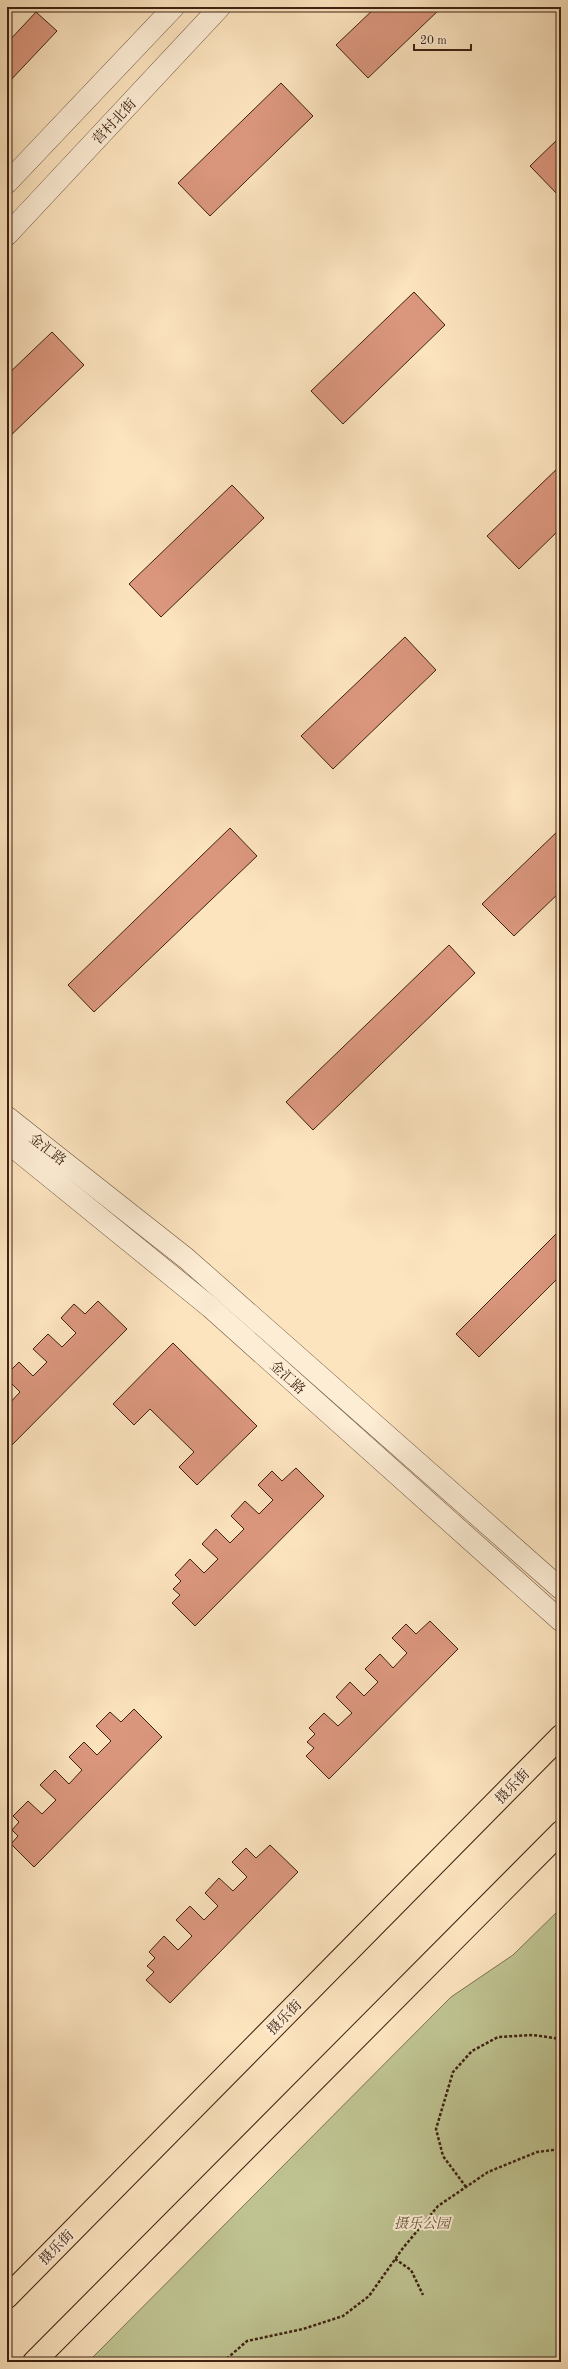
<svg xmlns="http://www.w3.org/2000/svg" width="568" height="2369" viewBox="0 0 568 2369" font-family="'Old Standard TT','Noto Serif SC',serif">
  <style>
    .green { fill: #bfc492; stroke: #7e7252 }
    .building { fill: #db977e; stroke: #3d2112 }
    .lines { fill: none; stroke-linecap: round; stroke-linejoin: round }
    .minor-casing { stroke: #6d523d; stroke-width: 22 }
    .major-casing { stroke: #3d2112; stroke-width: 24 }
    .path { stroke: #3d2112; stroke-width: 2.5; stroke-dasharray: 3 2; stroke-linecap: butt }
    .minor { stroke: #fdedd5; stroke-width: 21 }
    .major { stroke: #fce4bf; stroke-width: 22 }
    .labels { text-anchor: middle; stroke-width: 4; stroke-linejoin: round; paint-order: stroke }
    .street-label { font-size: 14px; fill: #3d2112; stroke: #fdedd5 }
    .park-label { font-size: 14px; font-style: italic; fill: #645238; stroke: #fdedd5 }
  </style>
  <rect width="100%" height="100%" fill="#fce4bf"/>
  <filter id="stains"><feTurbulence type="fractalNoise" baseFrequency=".005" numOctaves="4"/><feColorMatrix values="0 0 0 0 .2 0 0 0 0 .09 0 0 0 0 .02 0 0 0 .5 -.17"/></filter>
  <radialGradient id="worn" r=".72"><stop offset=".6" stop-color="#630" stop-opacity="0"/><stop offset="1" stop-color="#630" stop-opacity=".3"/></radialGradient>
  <!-- green -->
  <polygon class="green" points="561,1908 561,2362 88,2362 451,1997 513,1955"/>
  <!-- building -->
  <g class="building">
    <polygon points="376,7 442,7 368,78 336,45"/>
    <polygon points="36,12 57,31 7,84 7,43"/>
    <polygon points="281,83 313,116 210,216 178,183"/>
    <polygon points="561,136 561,198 530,166"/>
    <polygon points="414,292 445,325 343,424 311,391"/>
    <polygon points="52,332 84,365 7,439 7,375"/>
    <polygon points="561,465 561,528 519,569 487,536"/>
    <polygon points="232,485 264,518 161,617 129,584"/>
    <polygon points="405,637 436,670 333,769 301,736"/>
    <polygon points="230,828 257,856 94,1012 68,985"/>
    <polygon points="561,828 561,891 514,936 482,904"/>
    <polygon points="449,945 475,973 313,1130 286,1102"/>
    <polygon points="557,1233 561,1237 561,1275 479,1357 456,1334"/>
    <polygon points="98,1301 127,1329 7,1450 7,1406 20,1392 7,1379 7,1374 19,1362 33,1376 47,1362 33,1349 48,1334 62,1347 76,1333 61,1318 74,1304 85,1314"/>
    <polygon points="173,1343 257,1426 197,1485 179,1467 194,1452 150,1409 134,1425 113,1404"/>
    <polygon points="296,1468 324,1496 195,1626 172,1603 180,1595 173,1589 181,1581 175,1575 190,1559 204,1573 218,1559 202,1544 216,1529 230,1543 244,1529 231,1516 245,1501 259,1514 273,1500 258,1485 272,1471 282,1481"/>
    <polygon points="430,1621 458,1649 329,1779 306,1756 314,1748 307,1742 315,1734 309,1728 324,1713 338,1726 352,1713 336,1697 350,1682 364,1696 378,1682 365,1669 380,1654 393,1668 407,1653 392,1638 406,1624 416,1634"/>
    <polygon points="134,1709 162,1737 34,1867 11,1844 18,1836 12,1830 19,1822 13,1816 28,1801 42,1814 56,1800 40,1785 55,1770 69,1784 82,1770 69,1757 84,1742 97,1755 111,1741 96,1726 110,1712 121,1722"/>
    <polygon points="270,1845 298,1872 170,2003 146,1980 154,1972 147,1966 155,1958 149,1952 164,1936 178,1950 192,1936 176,1920 190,1906 204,1920 218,1906 205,1893 219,1878 233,1891 247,1877 232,1862 246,1848 256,1858"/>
  </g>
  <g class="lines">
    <defs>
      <g id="minor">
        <polyline points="7,183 174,7"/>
        <polyline points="7,235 220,7"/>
        <polyline points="7,1117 187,1259 561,1589"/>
        <polyline points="7,1142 210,1307 561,1621"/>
      </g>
      <g id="major">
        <polyline points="7,2297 561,1736"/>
        <polyline points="34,2362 561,1832"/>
      </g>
    </defs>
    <!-- minor casing -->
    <use href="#minor" class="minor-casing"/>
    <!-- major casing -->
    <use href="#major" class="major-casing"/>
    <!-- path -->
    <g class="path">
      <polyline points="466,2187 443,2156 436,2129 453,2072 472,2051 498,2037 533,2035 561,2039"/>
      <polyline points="395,2259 411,2270 423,2295"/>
      <polyline points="223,2362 247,2341 303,2329 343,2316 369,2296 403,2248 438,2206 488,2172 537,2152 561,2149"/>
    </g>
    <!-- minor -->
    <use href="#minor" class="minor"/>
    <!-- major -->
    <use href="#major" class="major"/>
  </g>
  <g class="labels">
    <!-- street labels -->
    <g class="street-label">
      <text transform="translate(114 121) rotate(-47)" y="5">营村北街</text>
      <text transform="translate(48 1149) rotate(38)" y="5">金汇路</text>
      <text transform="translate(288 1377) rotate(42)" y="5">金汇路</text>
      <text transform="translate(512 1786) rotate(-46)" y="5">摄乐街</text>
      <text transform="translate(284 2017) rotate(-45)" y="5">摄乐街</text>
      <text transform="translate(56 2247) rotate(-45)" y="5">摄乐街</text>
    </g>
    <!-- park labels -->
    <g class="park-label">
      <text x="422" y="2228">摄乐公园</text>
    </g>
  </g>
  <!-- margin -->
  <rect width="568" height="2369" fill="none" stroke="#fce4bf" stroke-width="24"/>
  <rect x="8" y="8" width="552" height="2353" fill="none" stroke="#3d2112" stroke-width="2"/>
  <rect x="12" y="12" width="544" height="2345" fill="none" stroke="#3d2112"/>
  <!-- scale -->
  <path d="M414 44v6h57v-6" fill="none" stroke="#3d2112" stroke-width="2"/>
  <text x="420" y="44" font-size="12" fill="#3d2112" stroke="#fdedd5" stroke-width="3" paint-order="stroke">20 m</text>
  <rect width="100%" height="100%" filter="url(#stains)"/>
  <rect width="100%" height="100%" fill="url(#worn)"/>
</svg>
